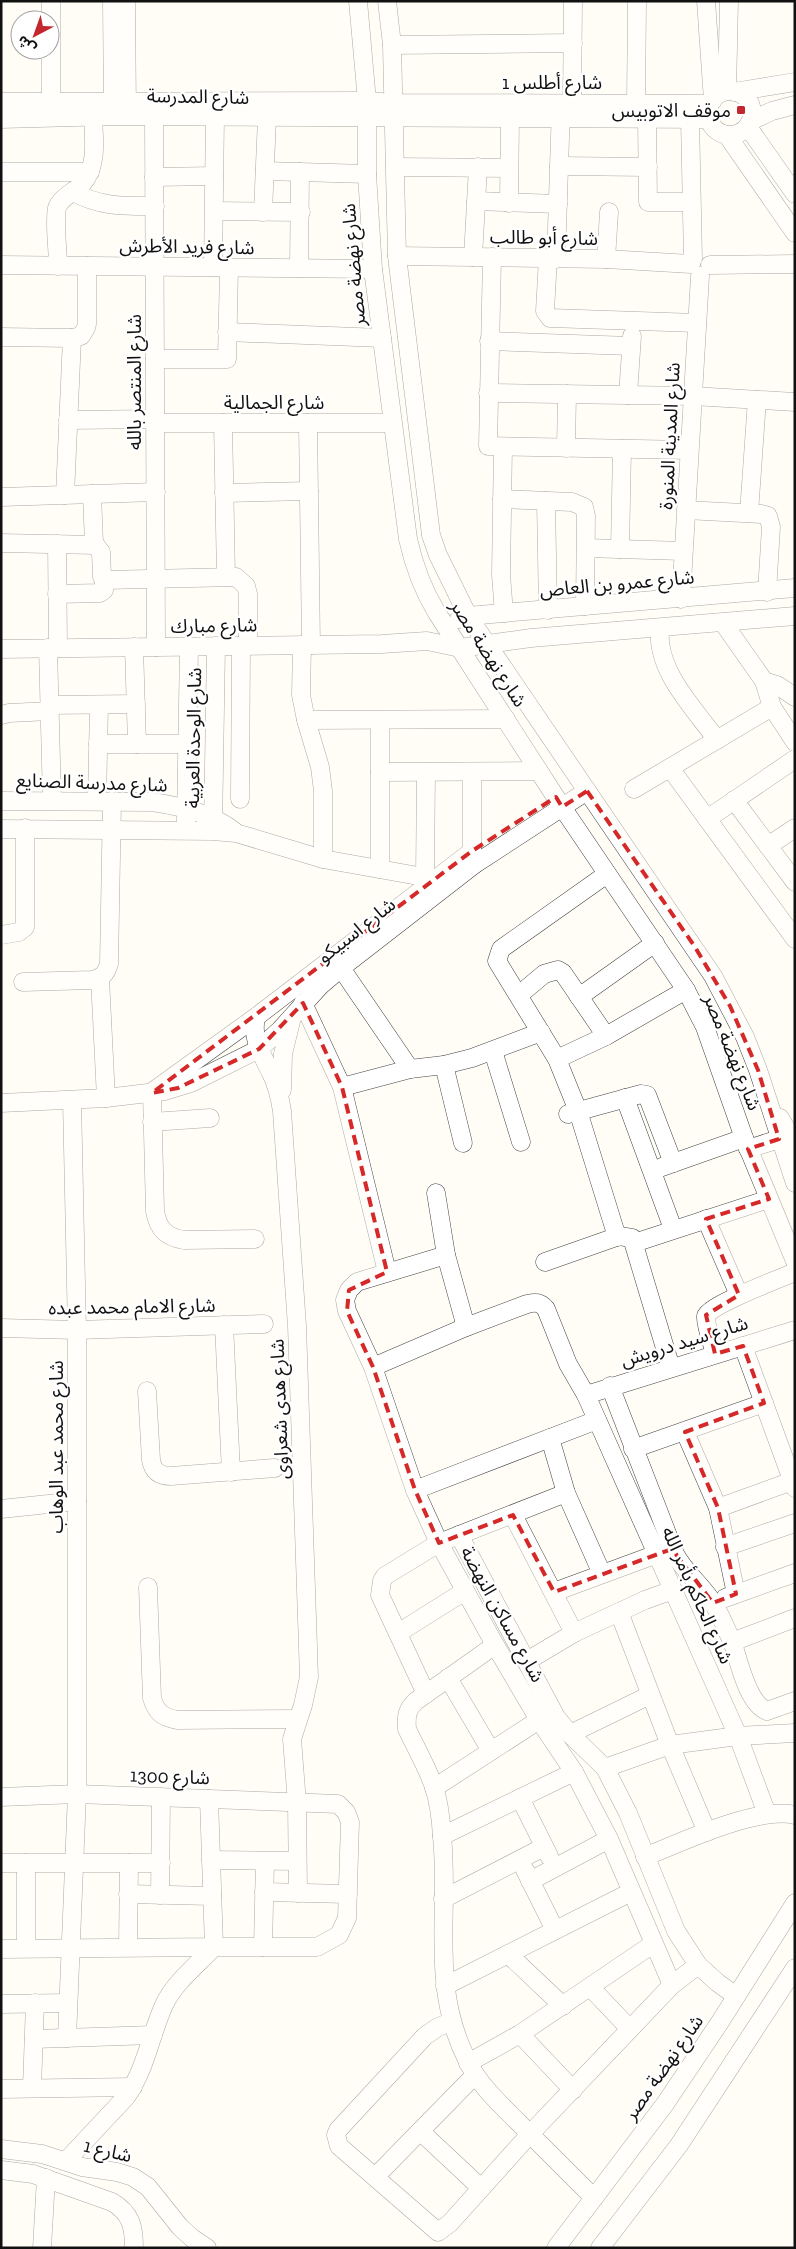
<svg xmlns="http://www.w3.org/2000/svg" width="796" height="2249" viewBox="0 0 796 2249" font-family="'Zilla Slab','Noto Sans Arabic',serif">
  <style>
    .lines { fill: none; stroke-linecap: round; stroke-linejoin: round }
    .minor-casing { stroke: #444; stroke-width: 19 }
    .minor { stroke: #fff; stroke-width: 18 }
    .marked { fill: none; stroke: #d62828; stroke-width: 4; stroke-dasharray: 10 6; stroke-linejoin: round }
    .poi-dot { fill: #c4262e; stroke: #fff; stroke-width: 2 }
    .labels { text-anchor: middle; stroke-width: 5; stroke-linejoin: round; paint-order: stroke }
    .street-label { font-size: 19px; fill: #111; stroke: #fff }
    .poi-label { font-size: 19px; fill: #111; stroke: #fff; text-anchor: end }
  </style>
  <rect width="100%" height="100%" fill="#fffdf5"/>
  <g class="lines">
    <defs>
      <g id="minor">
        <polyline points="51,1 51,112"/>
        <polyline points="112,1 113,113"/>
        <polyline points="126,1 127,113"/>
        <path d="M358 1 367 101V174L373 269 408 539C414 566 423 590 437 613L562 807 686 990 705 1027 744 1138 795 1261"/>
        <polyline points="387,1 392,45 397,256 431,535 438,555 468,616 713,976 745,1037 758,1070 795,1183"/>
        <polyline points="706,1 713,100"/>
        <polyline points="392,45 573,43"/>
        <polyline points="727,91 729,1"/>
        <circle cx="730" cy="113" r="22"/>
        <polyline points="734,92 795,82"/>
        <polyline points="1,102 367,101 394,103 710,104"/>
        <polyline points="572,103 573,1"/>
        <polyline points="636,103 637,1"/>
        <polyline points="154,116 156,647"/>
        <polyline points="647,118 648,202 690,202"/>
        <polyline points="1,119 113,116 709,119"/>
        <polyline points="690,119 693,259"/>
        <polyline points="751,121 772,111 795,105"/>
        <polyline points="748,127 795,194"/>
        <polyline points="727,135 795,233"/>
        <polyline points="559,166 648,167"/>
        <polyline points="396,167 509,168"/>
        <polyline points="265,171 367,174"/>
        <polyline points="1,172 90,172"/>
        <polyline points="154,177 214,176"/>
        <path d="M73 192C101 207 123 206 155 206"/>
        <polyline points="476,201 558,204"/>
        <polyline points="509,203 510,117"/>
        <polyline points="215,211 301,212"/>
        <polyline points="263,212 267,118"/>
        <polyline points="397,256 606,259 691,264"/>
        <polyline points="473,257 478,167"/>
        <polyline points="492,257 488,446 689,450"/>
        <polyline points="548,258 545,311 550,318 697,323"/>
        <polyline points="556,259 561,107"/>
        <polyline points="606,259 609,212"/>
        <polyline points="1,265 373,269"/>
        <polyline points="710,265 795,264"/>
        <path d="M58 266C58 249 54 223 57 208 60 198 75 191 82 184 98 166 94 140 93 117"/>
        <polyline points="213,267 215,117"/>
        <polyline points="299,268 300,172"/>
        <polyline points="227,332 382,338"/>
        <polyline points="1,337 72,338 81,336 86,328 87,324 87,266"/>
        <polyline points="489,341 631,346"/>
        <polyline points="155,359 227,359 229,268"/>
        <polyline points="488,393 693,396 795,402"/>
        <polyline points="628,395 632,336"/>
        <polyline points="68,420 155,419"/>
        <polyline points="155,423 392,423"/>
        <polyline points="223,423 226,577"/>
        <polyline points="308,423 311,645"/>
        <polyline points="503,447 501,575 504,613"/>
        <polyline points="566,448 567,394"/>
        <polyline points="224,493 309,491"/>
        <polyline points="92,494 94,544 101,552 102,577 104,580 236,577 246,586 248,594 248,646"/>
        <polyline points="65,495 72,338"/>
        <polyline points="1,497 156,492"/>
        <polyline points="502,499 572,502 584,507 586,516 585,606"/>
        <polyline points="546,501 548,610"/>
        <polyline points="686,510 761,514 768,516 771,527 767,592"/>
        <polyline points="749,513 757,400"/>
        <polyline points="1,543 96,545"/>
        <polyline points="57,544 58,648"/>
        <polyline points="586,548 683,551"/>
        <polyline points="620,549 622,449"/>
        <polyline points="57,594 100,593 104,590 104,580"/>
        <polyline points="681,599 700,276"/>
        <polyline points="459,619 468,616 795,588"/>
        <polyline points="724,624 764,681 772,707 795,742"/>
        <path d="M660 629C656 671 694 708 717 740"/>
        <polyline points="302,645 301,695 306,720 320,767 323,791 323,859"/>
        <polyline points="134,647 137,744"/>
        <polyline points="48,648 52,800"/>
        <polyline points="1,649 382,644 427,641 460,648 531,638 795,616"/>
        <polyline points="764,681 777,685 795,697"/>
        <polyline points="50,705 136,704"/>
        <polyline points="1,715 9,713 50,711"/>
        <polyline points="306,720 506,719"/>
        <polyline points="380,720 380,869"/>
        <polyline points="98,744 188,744"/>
        <polyline points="670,768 795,939"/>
        <polyline points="380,772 539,771"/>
        <polyline points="472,772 472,851 475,864"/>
        <polyline points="634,789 772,707"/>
        <polyline points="240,799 241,646"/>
        <polyline points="734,800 795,882"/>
        <path d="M1 801 152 802C180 806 211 813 234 831"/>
        <polyline points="97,801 99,705"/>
        <polyline points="707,819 795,759"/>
        <polyline points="186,821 189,647"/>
        <polyline points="213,828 216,646"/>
        <polyline points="1,829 213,831 236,833 323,859 435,879"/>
        <polyline points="768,846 795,828"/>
        <polyline points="607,874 501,949 497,961 557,1059 578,1111 617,1237"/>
        <polyline points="425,877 426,772"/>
        <polyline points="1,935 19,932 25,927 25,828"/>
        <polyline points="341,968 410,1069"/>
        <polyline points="100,978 106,1098"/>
        <path d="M23 982 92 980C102 978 106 974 109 964L112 801"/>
        <polyline points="519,995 544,974 558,970 563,973 606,1036"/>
        <polyline points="579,997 655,943"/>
        <polyline points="303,1003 342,1087 387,1272"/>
        <path d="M256 1017C251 1039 262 1054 271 1073 277 1085 280 1098 282 1111L297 1326 309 1677 303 1705 292 1739 297 1803 298 1893"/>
        <polyline points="493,1051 521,1142"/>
        <polyline points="557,1059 606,1036 686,990"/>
        <polyline points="444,1065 463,1143"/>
        <polyline points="342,1087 410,1069 444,1065 472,1058 541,1032"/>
        <polyline points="282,1090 283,1054 292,1017"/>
        <polyline points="152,1092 256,1017 471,852"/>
        <path d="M152 1093 155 1211C158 1229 166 1237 184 1240L255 1239"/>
        <polyline points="625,1098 673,1229"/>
        <polyline points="1,1103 106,1098 165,1091 191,1083 259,1049 280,1030 320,986 341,968 475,864 587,791"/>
        <polyline points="568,1114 641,1094 647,1095 673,1163"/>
        <polyline points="780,1118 795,1144"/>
        <polyline points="152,1122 210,1118"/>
        <polyline points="748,1149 779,1139"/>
        <polyline points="662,1167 744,1138"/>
        <polyline points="436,1193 446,1255 466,1327"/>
        <polyline points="706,1219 739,1295"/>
        <polyline points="634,1243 769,1199"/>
        <polyline points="446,1255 357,1282 349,1290 345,1300 347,1311 373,1367 415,1490 439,1543 495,1645 539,1720 574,1772 609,1839 672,1985"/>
        <polyline points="545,1262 619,1236 632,1238 671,1368"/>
        <polyline points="224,1325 231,1472"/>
        <polyline points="1,1328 77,1330 264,1324"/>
        <polyline points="743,1346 795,1488"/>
        <path d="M715 1354C713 1345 705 1325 706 1316 708 1306 781 1278 795 1272"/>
        <path d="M373 1367 466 1327 527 1304C536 1302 540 1302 546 1309L568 1364 586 1395 738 1736 767 1814"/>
        <path d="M610 1386 675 1554C685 1573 702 1585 713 1603 721 1615 727 1631 733 1644 739 1662 748 1704 767 1711L795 1701"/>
        <path d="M147 1391 151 1460C153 1471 159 1476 171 1476L275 1468"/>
        <polyline points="586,1395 795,1330"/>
        <polyline points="685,1432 718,1508 736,1594"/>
        <polyline points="550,1438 566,1493 602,1574"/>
        <polyline points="633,1449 764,1403"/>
        <polyline points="415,1490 597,1420"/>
        <polyline points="718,1508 795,1480"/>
        <polyline points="1,1509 77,1501"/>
        <polyline points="513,1515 574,1633 645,1600 673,1590"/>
        <polyline points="459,1535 556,1717 570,1734 605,1768 628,1813 676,1931 698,1965 718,1983 736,1996"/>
        <polyline points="725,1547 795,1523"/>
        <path d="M148 1587 152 1698C156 1712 162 1717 177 1720L297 1719"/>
        <polyline points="554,1592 657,1554"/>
        <polyline points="725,1598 795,1573"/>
        <polyline points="619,1612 670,1745 707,1832"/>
        <polyline points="398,1633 465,1591"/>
        <polyline points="732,1642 795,1618"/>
        <path d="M495 1645 416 1701C407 1709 406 1716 407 1729 416 1748 427 1767 434 1787 439 1802 441 1820 442 1836 450 1915 429 1986 468 2062 480 2086 501 2105 519 2123 544 2148 569 2173 594 2198"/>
        <polyline points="527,1661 574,1633"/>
        <polyline points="448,1678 491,1751"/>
        <polyline points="426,1694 380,1595 382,1581 385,1576 439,1543 566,1493"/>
        <polyline points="570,1734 650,1695"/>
        <polyline points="605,1768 670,1745 738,1736 795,1733"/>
        <polyline points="434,1788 539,1720"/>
        <path d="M1 1797 77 1794 338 1804 346 1812 350 1822 347 1918 339 1935 317 1947H214C197 1965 174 1983 164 2005 150 2036 146 2069 126 2097L66 2161"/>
        <polyline points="520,1798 549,1856"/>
        <polyline points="442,1836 574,1772"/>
        <path d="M645 1857C681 1842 758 1806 795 1815"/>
        <polyline points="211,1860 297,1861"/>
        <polyline points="1,1863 161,1863"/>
        <polyline points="525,1870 555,1930"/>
        <polyline points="530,1881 609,1839"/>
        <polyline points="264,1892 348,1894"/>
        <polyline points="128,1894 212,1896"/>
        <polyline points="160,1895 161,1797"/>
        <polyline points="443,1899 544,1847"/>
        <polyline points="128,1947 129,1863"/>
        <polyline points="263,1947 265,1861"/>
        <polyline points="26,1948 26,1863"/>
        <polyline points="1,1949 214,1947 209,1799"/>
        <polyline points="508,1954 563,2006"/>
        <polyline points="445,1986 631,1892"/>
        <polyline points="591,1988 630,2029"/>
        <polyline points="1,2004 68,2003"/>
        <polyline points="451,2022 438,2027 425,2036 338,2130 336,2135 339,2146 438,2232 450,2223 530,2134 672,1985 698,1965"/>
        <polyline points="520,2034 573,2090"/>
        <polyline points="67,2038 77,1794 77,1330 72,1100"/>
        <polyline points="34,2039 153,2035"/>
        <polyline points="468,2063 520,2034 653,1944"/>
        <polyline points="32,2088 35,2003"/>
        <polyline points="1,2089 133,2087"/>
        <polyline points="420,2131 481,2188"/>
        <polyline points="1,2149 42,2154 82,2167 117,2172 133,2177 148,2187 180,2227 192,2238 207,2248"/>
        <path d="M1 2170 33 2174 112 2202C131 2213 134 2227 134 2248"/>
        <polyline points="375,2177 475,2075"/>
        <polyline points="42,2248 46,2178"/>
        <polyline points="556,2248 665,2104 720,2022 795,1903"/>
        <polyline points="600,2248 679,2145 795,1968"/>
      </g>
    </defs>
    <!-- minor casing -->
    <use href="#minor" class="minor-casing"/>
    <!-- minor -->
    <use href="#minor" class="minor"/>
  </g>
  <!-- marked area -->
  <path d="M0 0H796V2249H0ZM587 791 695 947 730 1006 758 1070 779 1139 748 1149 769 1199 706 1219 739 1295 706 1315 715 1354 743 1346 764 1403 685 1432 718 1508 736 1594 713 1603 672 1549 554 1592 513 1515 439 1543 415 1490 373 1367 347 1311 349 1290 387 1272 342 1087 303 1003 259 1049 178 1088 152 1093 472 851 556 797 562 807Z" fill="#fffdf5" fill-opacity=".55" fill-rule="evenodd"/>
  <path class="marked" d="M587 791 695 947 730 1006 758 1070 779 1139 748 1149 769 1199 706 1219 739 1295 706 1315 715 1354 743 1346 764 1403 685 1432 718 1508 736 1594 713 1603 672 1549 554 1592 513 1515 439 1543 415 1490 373 1367 347 1311 349 1290 387 1272 342 1087 303 1003 259 1049 178 1088 152 1093 472 851 556 797 562 807Z"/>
  <!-- markers -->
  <rect class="poi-dot" x="736" y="105" width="10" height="10" rx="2.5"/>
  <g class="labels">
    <!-- street labels -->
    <g class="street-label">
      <text x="552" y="89">شارع أطلس 1</text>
      <text transform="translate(198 96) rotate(1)" y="7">شارع المدرسة</text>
      <text transform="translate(544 237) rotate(1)" y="7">شارع أبو طالب</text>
      <text transform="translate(187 246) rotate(1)" y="7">شارع فريد الأطرش</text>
      <text transform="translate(353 265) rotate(-95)" y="7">شارع نهضة مصر</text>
      <text transform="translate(134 382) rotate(-90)" y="7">شارع المنتصر بالله</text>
      <text x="274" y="409">شارع الجمالية</text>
      <text transform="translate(669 436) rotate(-87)" y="7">شارع المدينة المنورة</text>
      <text transform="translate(617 583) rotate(-5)" y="7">شارع عمرو بن العاص</text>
      <text transform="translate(214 625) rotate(-1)" y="7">شارع مبارك</text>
      <text transform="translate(489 653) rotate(57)" y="7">شارع نهضة مصر</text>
      <text transform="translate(193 738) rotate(-89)" y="7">شارع الوحدة العربية</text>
      <text transform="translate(92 782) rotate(2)" y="7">شارع مدرسة الصنايع</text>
      <text transform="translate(356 930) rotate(-38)" y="7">شارع اسبيكو</text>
      <text transform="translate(733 1052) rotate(68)" y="7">شارع نهضة مصر</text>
      <text transform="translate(132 1306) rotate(-1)" y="7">شارع الامام محمد عبده</text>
      <text transform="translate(684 1341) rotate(-17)" y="7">شارع سيد درويش</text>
      <text transform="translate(279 1409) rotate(-92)" y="7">شارع هدى شعراوى</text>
      <text transform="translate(56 1447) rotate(-90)" y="7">شارع محمد عبد الوهاب</text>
      <text transform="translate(698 1595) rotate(66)" y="7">شارع الحاكم بأمر الله</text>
      <text transform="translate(503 1614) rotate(61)" y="7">شارع مساكن النهضة</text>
      <text transform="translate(170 1776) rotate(2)" y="7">شارع 1300</text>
      <text transform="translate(663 2067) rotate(-55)" y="7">شارع نهضة مصر</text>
      <text transform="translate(108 2150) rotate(13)" y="7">شارع 1</text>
    </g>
    <!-- poi labels -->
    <g class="poi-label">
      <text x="731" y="117">موقف الاتوبيس</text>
    </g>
  </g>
  <!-- border -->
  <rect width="796" height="2249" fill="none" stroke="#111111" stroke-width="5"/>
  <!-- north arrow -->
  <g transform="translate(35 35) rotate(221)"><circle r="24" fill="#ffffff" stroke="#a0a0a0"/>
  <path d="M0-4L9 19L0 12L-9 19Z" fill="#c4262e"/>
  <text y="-8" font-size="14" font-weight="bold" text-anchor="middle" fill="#111111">ش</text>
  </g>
</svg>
